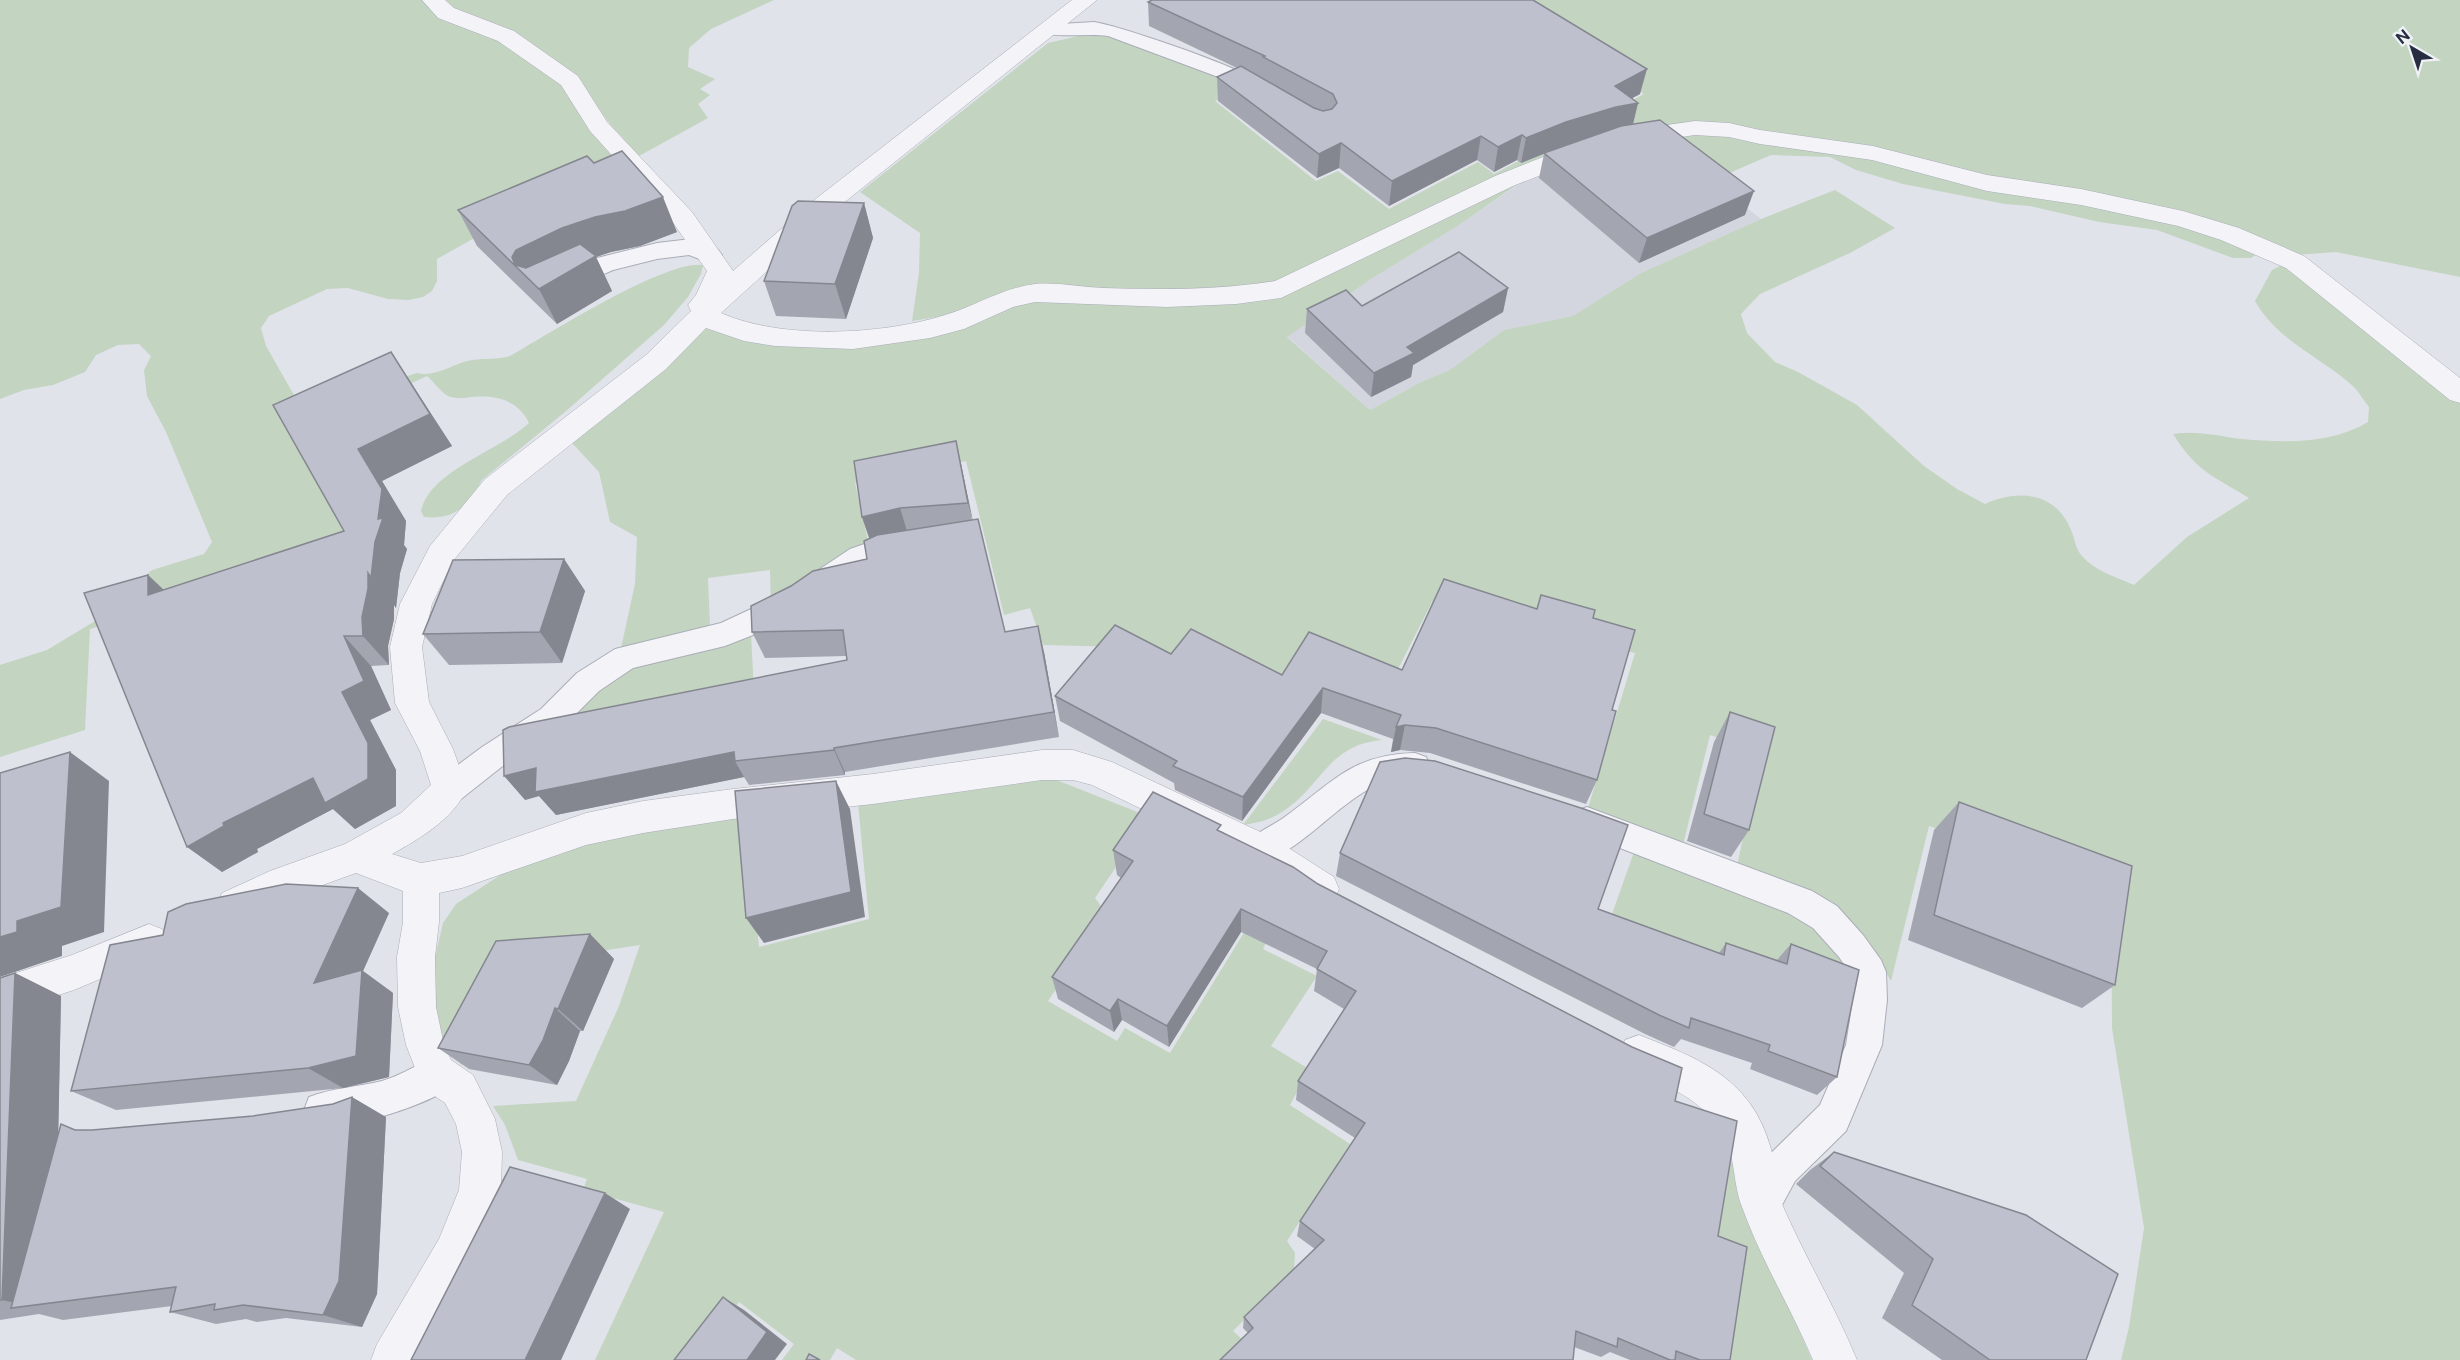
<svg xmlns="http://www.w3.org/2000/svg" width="2460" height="1360" viewBox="0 0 2460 1360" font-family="'Public Sans',sans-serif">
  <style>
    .built { fill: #d3d5df }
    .green { fill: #c3d4c1 }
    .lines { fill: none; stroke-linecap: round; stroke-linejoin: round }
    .lane-casing { stroke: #aaadb8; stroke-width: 2 }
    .street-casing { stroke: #aaadb8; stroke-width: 1 }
    .lane { fill: #f4f4f8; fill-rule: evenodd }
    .street { fill: #f4f4f8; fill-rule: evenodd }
    .wall { fill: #a3a6b0 }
    .shaded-wall { fill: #858790 }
    .building { fill: #bec1cd; stroke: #858790; stroke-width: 1.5 }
  </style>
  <rect width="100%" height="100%" fill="#e1e3ea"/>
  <!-- built -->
  <polygon class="built" points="1664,144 1761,219 1641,273 1573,316 1504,330 1450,370 1423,381 1370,410 1287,336 1371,279 1456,227 1534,174"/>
  <!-- green -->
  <g class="green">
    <path d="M0 0H423L499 38 562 83 628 165 478 236 437 259V281L432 291 423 297 409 300 388 299 348 288 327 289 269 316 261 328 266 346 302 409 417 373C435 378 454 363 472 360 485 358 497 360 510 356 547 335 666 259 703 265L701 274 688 297 664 325 566 411 482 480C467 506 456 520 424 517L421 511C429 471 499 451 529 423 518 400 496 395 472 397 465 398 455 399 448 396 441 392 433 381 427 376L294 438 366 536 192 598 90 629 85 730 0 757V665L47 650 120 606 133 587 152 570 204 554 212 542 166 432 147 396 144 370 151 356 139 344 118 345 96 355 85 372 53 385 24 390 0 399Z"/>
    <polygon points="442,0 774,0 711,29 689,48 688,67 715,79 700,89 710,95 698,104 708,118 639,156 610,124 576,79 452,11"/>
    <polygon points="1493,0 2460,0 2460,277 2336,252 2295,255 2035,185 1733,127 1611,137 1310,269 1251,290 1097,291 912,321 919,273 920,233 860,192 1048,43 1087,34 1104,35 1245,87 1215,101 1316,181 1338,171 1389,209 1478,162 1494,174 1644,94"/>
    <polygon points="1695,132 1870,155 2181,223 2257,254 2251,258 2233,258 2157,230 2099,222 2030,206 2005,204 1903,184 1856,170 1830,157 1771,155 1711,181 1656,139"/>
    <path d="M1524 180 1456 227 1371 279 1287 337 1370 410 1423 381 1450 370 1504 330 1573 316 1641 273 1761 219 1835 190 1895 228 1850 253 1760 294 1741 314 1747 333 1775 362 1798 372 1857 405 1924 466 1957 489 1985 504C2018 489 2056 492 2071 530 2075 539 2075 548 2082 556 2095 571 2116 577 2134 585L2187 537 2249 498C2212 475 2198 473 2173 434 2196 430 2219 436 2242 439 2284 443 2332 444 2368 422L2369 407C2364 401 2360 394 2355 388 2322 357 2278 342 2255 301L2272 270 2286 263 2460 401V1360H2121L2129 1327 2144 1228 2112 1028 2111 891 1929 826 1891 981 1878 959 1737 867 1760 752 1710 735 1682 849 1588 808 1635 653 1522 628 1432 602 1389 687 1277 694 1163 669 1124 647 1043 645 1030 608 1004 615 966 461 855 483 869 545 771 605 770 570 708 578 710 626 678 636 621 648 635 584 637 537 610 522 599 472 572 443 705 328 712 327 841 346 1034 297 1242 301Z"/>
    <polygon points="751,634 754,692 560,724 578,706 628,670 668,658 694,654"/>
    <path d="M1323 719 1382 740C1327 745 1322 787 1282 812 1270 820 1257 823 1243 825Z"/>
    <polygon points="1054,779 1150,817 1095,898 1107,914 1048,1001 1117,1041 1125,1028 1170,1053 1253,918 1273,927 1263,949 1317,976 1271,1046 1309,1069 1290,1105 1350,1144 1287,1241 1295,1253 1294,1270 1233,1331 1242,1339 1221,1360 856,1360 837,1348 830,1360 782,1360 794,1344 739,1302 694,1360 595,1360 664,1212 583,1190 587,1179 518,1160 505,1125 493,1106 576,1101 619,1006 640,945 517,964 462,1065 440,1046 431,974 443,923 456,904 511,868 611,836 729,817 746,817 759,947 869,919 858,803 991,783"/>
    <polygon points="1634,852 1802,911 1821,928 1847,969 1764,978 1606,931"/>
    <polygon points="1726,1146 1779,1283 1812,1360 1718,1360 1709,1245"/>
  </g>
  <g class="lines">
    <defs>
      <g id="lane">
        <path d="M1094 22C1121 26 1260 73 1273 91L1270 96 1262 97 1254 96 1229 81 1108 36C1087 33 1064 38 1044 33L1041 29 1044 25Z"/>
        <polygon points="691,239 718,250 722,255 718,260 710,263 689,255 657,259 613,270 563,292 554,290 551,284 554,278 597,258 657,243"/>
        <polygon points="905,534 915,537 919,545 915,553 870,565 801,611 758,633 725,646 633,668 599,691 563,727 504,765 461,799 450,803 439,799 434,789 439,779 482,747 541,709 577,673 615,649 721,623 781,595 850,549 879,539"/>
        <path d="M1415 753 1426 757 1431 767 1426 777C1403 785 1387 778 1364 792 1327 815 1302 848 1260 864L1249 859 1244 849C1251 833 1272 827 1286 816 1333 782 1353 754 1415 753Z"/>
        <polygon points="1587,807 1812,891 1837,906 1863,935 1881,960 1886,972 1887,1000 1882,1045 1846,1131 1795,1181 1775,1218 1762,1224 1749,1218 1743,1205 1769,1155 1820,1105 1846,1045 1853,1000 1852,976 1839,957 1813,928 1788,913 1576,831 1571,821 1576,811"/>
        <path d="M437 1056 450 1061 455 1074C453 1078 452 1084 449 1087 434 1103 344 1131 322 1128 318 1128 313 1124 309 1123L304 1110 309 1097C332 1088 358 1087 382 1081 402 1075 418 1064 437 1056Z"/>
      </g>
      <g id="street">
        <path d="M422 0H445L454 8 514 31 578 76 607 122 692 212 733 271 813 201 1072 0H1097L831 213 721 313C782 340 882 335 945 315 976 306 1002 288 1035 284 1057 282 1080 287 1103 288 1160 290 1218 290 1275 281L1495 176 1576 144 1585 142 1594 144 1597 149 1594 154 1513 186 1281 298 1236 304 1167 307 1035 302 1013 307 964 329 930 338 853 349 775 346 744 341 706 328 666 369 507 495 453 561 432 604 422 647 429 702 453 749 467 789C453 819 421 838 392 854L421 863 462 856 586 813 643 801 733 789 873 774 1042 750H1073L1112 762 1273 838 1334 877 1339 889 1334 901 1321 906 1308 901 1247 860 1092 785 1073 780H1042L873 804 733 819 643 833 586 845 462 888 439 893V922L435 957 436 1007 444 1045 451 1060 473 1075 495 1119 502 1152 501 1190 469 1269 417 1360H371L377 1344 439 1239 459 1190 462 1152 456 1124 445 1103 423 1088 406 1045 398 1007 397 957 403 922V891L356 873 295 895 235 922 222 917 217 905 222 893 270 871 345 844 401 813 431 785 420 751 395 703 390 647 400 604 430 546 485 479 646 355 691 311 688 305 696 295 707 271 674 224 590 131 561 85 498 41 438 18Z"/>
        <polygon points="1695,121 1729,123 1760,130 1873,146 1987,175 2081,189 2183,211 2239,228 2304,256 2460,378 2460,403 2450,400 2286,268 2221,240 2178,226 2081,205 1987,191 1872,160 1760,144 1729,137 1695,135 1632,144 1623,142 1620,137 1623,132 1632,130"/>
        <polygon points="149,924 162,929 168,941 162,953 74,990 0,1014 0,978 72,955"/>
        <path d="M1639 1035C1701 1059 1752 1079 1771 1149 1777 1170 1776 1192 1785 1211 1808 1262 1836 1309 1857 1360H1813C1791 1308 1761 1260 1742 1207 1732 1181 1736 1152 1720 1128 1698 1097 1659 1081 1625 1068L1619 1054 1625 1040Z"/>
      </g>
    </defs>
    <!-- lane casing -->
    <use href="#lane" class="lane-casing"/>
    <!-- street casing -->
    <use href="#street" class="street-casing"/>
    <!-- lane -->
    <use href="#lane" class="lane"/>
    <!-- street -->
    <use href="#street" class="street"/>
  </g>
  <!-- wall -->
  <g class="wall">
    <polygon points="1148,2 1640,94 1632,98 1638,103 1633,124 1745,215 1639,263 1539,178 1544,154 1521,163 1517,160 1494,172 1477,160 1389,206 1339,168 1317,178 1218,101 1217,77 1237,68 1149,26"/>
    <polygon points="594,163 677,232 640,246 611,252 596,257 612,291 557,324 477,246 458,210"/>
    <polygon points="864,203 873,238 846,319 776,316 764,281"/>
    <polygon points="1508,288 1503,312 1413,365 1411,377 1371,397 1305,333 1307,309 1362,306"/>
    <polygon points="391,352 452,446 382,481 406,521 404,545 407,549 400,573 396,608 394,605 394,619 388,646 389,665 371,666 391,710 370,720 396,770 396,806 355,829 333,809 257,849 258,852 222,872 148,575 163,590 344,531"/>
    <polygon points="961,464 972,520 1005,632 1044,652 1059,737 845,772 845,775 749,785 744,777 556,815 539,796 525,800 847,660 846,656 765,658 752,632 867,559 869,538 862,517"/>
    <polygon points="564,559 585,591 562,663 449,665 423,634"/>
    <polygon points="1537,609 1593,618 1612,710 1597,780 1586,804 1430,753 1400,750 1391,752 1393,739 1321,713 1242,821 1175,790 1174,783 1060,721 1055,696 1171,654 1282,675 1402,670"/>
    <polygon points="1730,712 1749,830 1731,857 1687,841 1714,742"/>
    <polygon points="1959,802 2115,985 2082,1008 1908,940 1934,830"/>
    <polygon points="1221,831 1318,884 1675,1101 1718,1236 1730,1360 1630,1360 1610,1352 1601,1357 1574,1347 1248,1333 1243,1328 1244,1317 1315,1249 1297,1236 1300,1221 1355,1138 1296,1100 1298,1081 1344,1009 1314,991 1317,969 1241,932 1169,1047 1122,1020 1114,1032 1058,999 1052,977 1121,878 1117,875 1113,850"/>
    <polygon points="1340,853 1598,909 1719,953 1726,943 1777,960 1791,944 1837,1077 1817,1095 1750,1069 1752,1063 1681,1039 1674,1047 1645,1034 1336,876"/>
    <polygon points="389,913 363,971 393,993 389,1077 343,1088 116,1110 71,1091 163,935"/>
    <polygon points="590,934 614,959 583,1031 580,1031 569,1061 557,1085 469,1069 438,1048"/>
    <polygon points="15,973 61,996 58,1135 75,1130 92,1130 386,1117 377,1294 362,1327 286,1318 257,1322 246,1319 216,1324 170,1312 172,1306 63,1320 39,1314 0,1320 0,978"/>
    <polygon points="1834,1152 2086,1360 1942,1360 1882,1318 1904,1273 1796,1184 1810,1170"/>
  </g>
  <!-- shaded-wall -->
  <g class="shaded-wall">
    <polygon points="1647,69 1640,94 1614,108 1638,103 1632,128 1609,132 1560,147 1521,163 1526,138 1615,86"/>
    <polygon points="1522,135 1517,160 1494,172 1498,147"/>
    <polygon points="1481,136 1477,160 1389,206 1392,181"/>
    <polygon points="1341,143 1339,168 1317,178 1319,154"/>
    <polygon points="1754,191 1745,215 1639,263 1647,238"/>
    <polygon points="663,197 677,232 640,246 611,252 596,257 612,291 557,324 539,289 516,267 512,257 516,250 562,228 595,217"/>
    <polygon points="864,203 873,238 846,319 835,284"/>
    <polygon points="1508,288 1503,312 1413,365 1411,377 1371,397 1374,373 1407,347"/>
    <polygon points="391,352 452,446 382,481 406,521 404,545 407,549 400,573 396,608 394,605 394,619 388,646 389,665 363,636 362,617 378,519 358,449"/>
    <polygon points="956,441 961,464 974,526 968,503"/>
    <polygon points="900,508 907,531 870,540 862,517"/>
    <polygon points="564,559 585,591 562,663 540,632"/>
    <polygon points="148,575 180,605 148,595"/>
    <polygon points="1038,626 1044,652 1059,737 1054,712"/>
    <polygon points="344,636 371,666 391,710 370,720 396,770 396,806 355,829 333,809 257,849 258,852 222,872 187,847 223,823 342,692"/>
    <polygon points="1323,688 1321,713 1242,821 1243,797"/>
    <polygon points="1405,725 1400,750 1391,752 1396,727"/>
    <polygon points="834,748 845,772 845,775 834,750"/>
    <polygon points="70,752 109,781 104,932 62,946 62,956 0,977 0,937 17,921"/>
    <polygon points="734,752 735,761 744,777 556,815 539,796 525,800 504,776 536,768"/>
    <polygon points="836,781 850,809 865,917 764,943 746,918"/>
    <polygon points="358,888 389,913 363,971 393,993 389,1077 343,1088 308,1068 314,983"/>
    <polygon points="1241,909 1241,932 1169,1047 1167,1026"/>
    <polygon points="590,934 614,959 583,1031 558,1009"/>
    <polygon points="15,973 61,996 55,1302 28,1306 2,1300"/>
    <polygon points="1118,999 1122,1020 1114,1032 1110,1011"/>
    <polygon points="555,1008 580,1031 569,1061 557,1085 529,1065"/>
    <polygon points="352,1097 386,1117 377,1294 362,1327 323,1315"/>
    <polygon points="605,1193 630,1209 561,1360 525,1360"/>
    <polygon points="723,1297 744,1310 787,1344 775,1360 747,1360"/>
  </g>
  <!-- building -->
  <g class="building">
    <polygon points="1152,0 1533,0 1647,69 1615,86 1638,103 1616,107 1566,122 1526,138 1522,135 1498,147 1481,136 1392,181 1341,143 1319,154 1217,77 1241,66 1314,108 1323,111 1332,109 1337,103 1333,94 1263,57 1265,56 1148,2"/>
    <polygon points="1660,120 1754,191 1647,238 1544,153 1621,126"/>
    <polygon points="622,151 663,197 625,211 595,217 562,228 516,250 512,257 515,265 526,268 580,244 596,256 539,289 458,210 587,156 594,163"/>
    <polygon points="798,201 864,203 835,284 764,281 792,206"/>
    <polygon points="1459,252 1508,288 1407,347 1414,353 1374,373 1307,309 1346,290 1362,306"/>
    <polygon points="391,352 430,414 358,449 382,489 378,519 383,518 375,542 371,578 368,573 368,589 362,617 363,636 344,636 364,681 342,692 368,743 368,779 325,803 313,778 223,823 224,826 187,847 84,593 148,575 148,595 344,531 273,405"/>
    <polygon points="956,441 968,503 900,508 862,517 854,461"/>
    <polygon points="978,519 1005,632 1038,626 1054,712 834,748 834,750 735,761 734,752 535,792 536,768 504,776 503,730 509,727 847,660 843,630 752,632 751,606 791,586 813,571 867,559 864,541 877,535"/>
    <polygon points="564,559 540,632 423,634 453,560"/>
    <polygon points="1444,579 1537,609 1541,595 1595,610 1593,618 1635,630 1612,710 1616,711 1597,780 1436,728 1405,725 1396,727 1401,715 1323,688 1243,797 1173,766 1177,761 1055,696 1115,625 1171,654 1191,629 1282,675 1309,632 1402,670"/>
    <polygon points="1730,712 1775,727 1749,830 1704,814"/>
    <polygon points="70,752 61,907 17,921 17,932 0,937 0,773"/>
    <polygon points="1405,758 1435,761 1584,809 1628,825 1598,909 1724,955 1726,943 1787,964 1791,944 1859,970 1837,1077 1768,1051 1770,1045 1691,1018 1689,1028 1659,1015 1340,853 1380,762"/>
    <polygon points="836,781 851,892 746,918 735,791"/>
    <polygon points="1153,792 1221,825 1217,830 1293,867 1318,884 1632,1047 1682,1068 1675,1101 1737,1121 1718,1236 1747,1247 1730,1360 1700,1360 1676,1351 1675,1360 1670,1360 1618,1338 1617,1347 1576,1331 1573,1360 1220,1360 1253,1328 1244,1317 1324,1240 1300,1221 1365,1123 1298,1081 1356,991 1317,969 1327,951 1241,909 1167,1026 1118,999 1110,1011 1052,977 1133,861 1113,850"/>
    <polygon points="1959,802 2132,866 2115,985 1934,915"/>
    <polygon points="286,884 358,888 314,983 362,970 356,1056 308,1068 71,1091 110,945 163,935 168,912 186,904"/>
    <polygon points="590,934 558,1009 555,1008 543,1040 529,1065 438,1048 496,941"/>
    <polygon points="15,973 2,1300 0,1300 0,978"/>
    <polygon points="352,1097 339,1281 323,1315 243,1305 214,1310 215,1304 170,1312 176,1287 11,1308 61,1124 75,1130 92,1130 253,1116 333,1104"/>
    <polygon points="1834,1152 2026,1215 2118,1274 2086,1360 1990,1360 1912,1305 1933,1259 1820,1166"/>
    <polygon points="510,1167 605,1193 525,1360 411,1360"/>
    <polygon points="723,1297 767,1332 747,1360 674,1360"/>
    <polygon points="809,1354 820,1360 806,1360"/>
  </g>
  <!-- north arrow -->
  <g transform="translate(2412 48) rotate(321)" stroke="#f0f2f7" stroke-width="4.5" paint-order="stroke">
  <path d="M0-4.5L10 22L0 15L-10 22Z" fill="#282e42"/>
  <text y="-9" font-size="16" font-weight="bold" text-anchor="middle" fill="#282e42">N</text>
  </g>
</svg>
